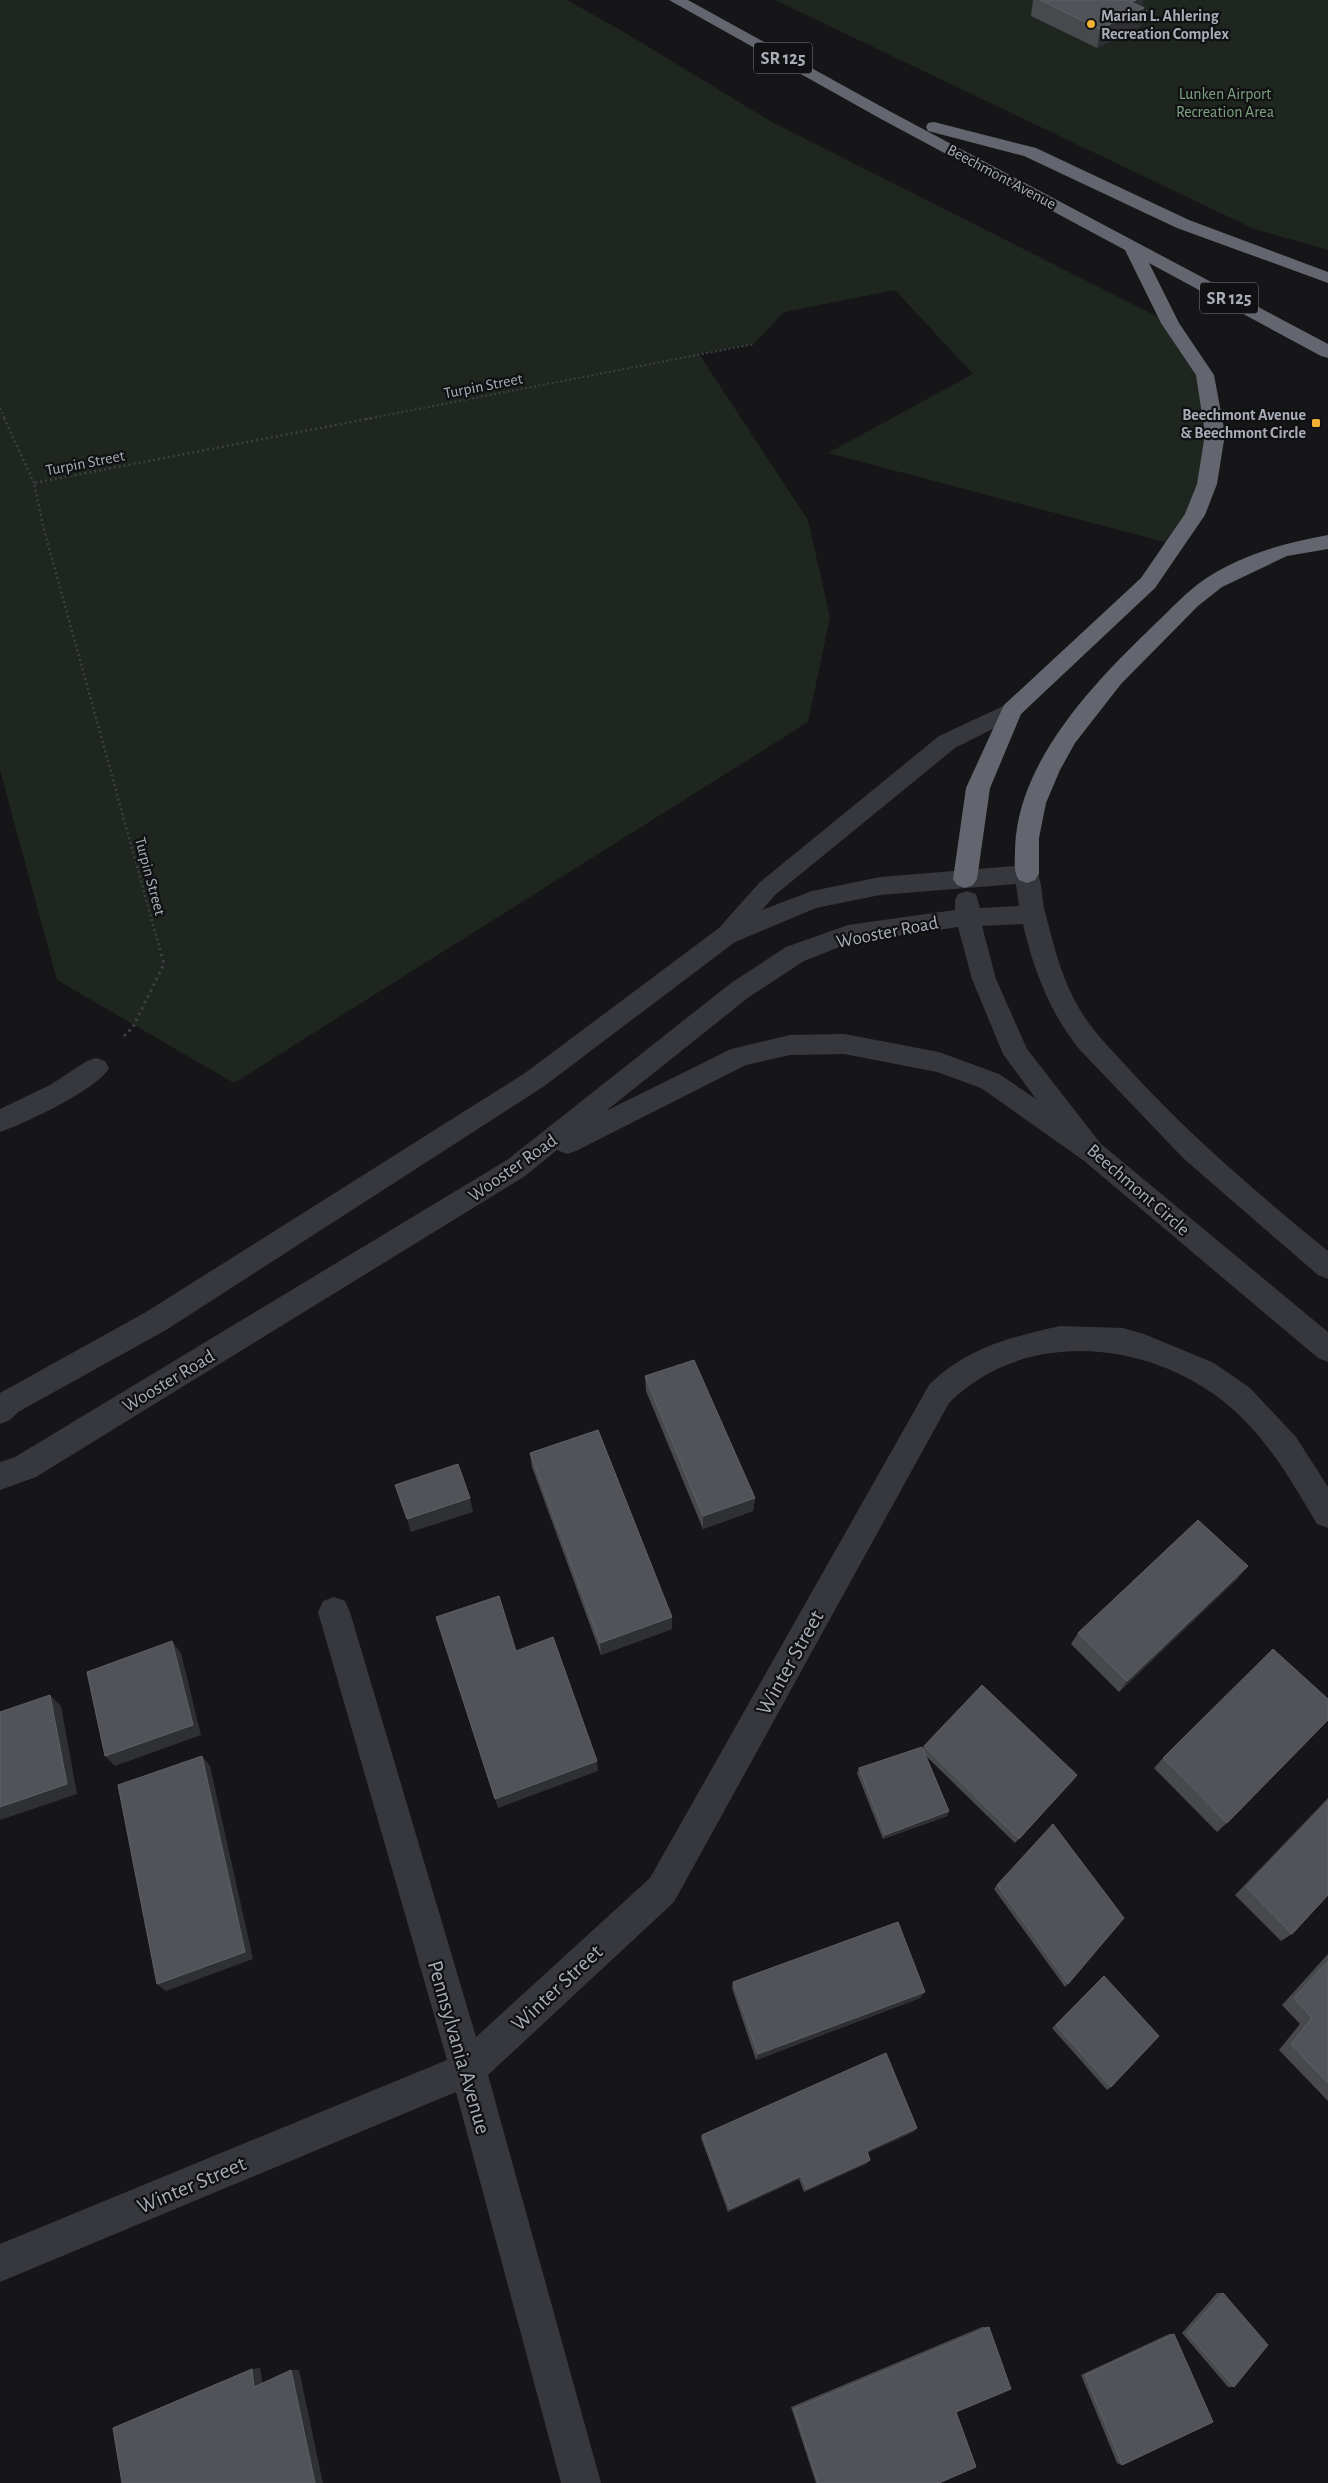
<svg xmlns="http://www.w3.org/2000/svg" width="1328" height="2483" viewBox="0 0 1328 2483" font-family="'Alegreya Sans',sans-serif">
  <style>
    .green { fill: #1e261f }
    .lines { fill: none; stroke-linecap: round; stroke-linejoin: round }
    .path-far2 { stroke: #3d3f44; stroke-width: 2; stroke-dasharray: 2 2.5; stroke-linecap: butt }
    .path-far1 { stroke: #3d3f44; stroke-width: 2.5; stroke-dasharray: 2 3; stroke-linecap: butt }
    .path { stroke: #3d3f44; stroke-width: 3; stroke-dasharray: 2.5 4; stroke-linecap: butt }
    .minor { fill: #37383d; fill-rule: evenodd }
    .highway { fill: #63666e; fill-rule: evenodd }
    .wall { fill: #47494d }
    .shaded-wall { fill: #2f3033 }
    .building { fill: #525359; stroke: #5f6168 }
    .poi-dot { fill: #f2b134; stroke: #111113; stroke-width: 2 }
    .labels { text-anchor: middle; stroke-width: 4.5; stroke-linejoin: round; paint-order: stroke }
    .far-poi-label { font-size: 16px; font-weight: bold; fill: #a8adb8; stroke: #111113; text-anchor: start }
    .far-park-label { font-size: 16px; fill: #7fa381; stroke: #111113 }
    .far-street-label { font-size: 16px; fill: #a8adb8; stroke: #111113 }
    .shield { fill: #111113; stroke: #7b7e86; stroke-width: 1 }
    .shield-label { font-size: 18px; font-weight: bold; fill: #a8adb8 }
    .street-label { font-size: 19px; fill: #a8adb8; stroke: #111113 }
    .near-street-label { font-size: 22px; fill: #a8adb8; stroke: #111113 }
  </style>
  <rect width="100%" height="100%" fill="#161618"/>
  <!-- green -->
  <g class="green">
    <polygon points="0,0 567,0 624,32 772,122 1170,323 1205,375 1215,434 1176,545 828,453 973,374 895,290 784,312 754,344 699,354 808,520 830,617 808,722 234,1083 57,980 0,770"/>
    <polygon points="775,0 1328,0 1328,250 1254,229"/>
  </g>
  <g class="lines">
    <!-- path-far2 -->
    <g class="path-far2">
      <polyline points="1137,0 1157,22"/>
      <polyline points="0,408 5,419"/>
      <polyline points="366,419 754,344"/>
    </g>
    <!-- path-far1 -->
    <g class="path-far1">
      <polyline points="4,418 34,483"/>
      <polyline points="160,950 43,526 34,483 372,418"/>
    </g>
    <!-- path -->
    <polyline class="path" points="124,1036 133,1027 164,964 160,949"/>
    <!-- minor -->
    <g class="minor">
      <path d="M1012 702 1020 705 1023 710 1020 715 955 748 775 895 762 910 812 891 880 877 1027 865 1035 868C1043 881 1041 898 1045 912 1053 942 1060 973 1075 1001 1089 1028 1109 1047 1129 1069 1190 1136 1258 1194 1328 1251V1279L1318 1275 1183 1158 1080 1050C1051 1015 1033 969 1023 924L982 926 996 979 1027 1049 1101 1144 1328 1332V1362L1318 1358 1083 1160 981 1088 937 1072 844 1054 790 1055 746 1065 576 1151 567 1154 557 1150 525 1176 36 1477 0 1490V1462L15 1457 507 1160 731 983 786 947 848 925 955 910V900L958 894 967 891 976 894 980 908 1019 906 1016 884 880 895 816 908 735 942 543 1087 166 1330 18 1412 10 1420 0 1424V1393L146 1312 525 1073 719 928 759 883 939 736ZM958 927 972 979 1003 1054 1036 1099 999 1074 939 1052 844 1034 790 1035 731 1049 606 1111 749 997 804 961 850 943Z"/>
      <path d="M96 1058 105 1061 109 1068C98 1089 24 1124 0 1132V1109L50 1085 87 1061Z"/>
      <path d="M1060 1326 1123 1328 1144 1334 1214 1363 1250 1388 1296 1437 1328 1487V1528L1317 1524C1292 1482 1267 1438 1229 1406 1151 1340 1025 1327 949 1403L674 1902 488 2075 601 2483H561L456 2092 0 2282V2244L447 2060 318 1612 323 1601 334 1597 345 1601 350 1612 476 2037 650 1878 929 1385C966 1348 1011 1337 1060 1326Z"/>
    </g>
    <!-- highway -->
    <g class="highway">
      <polygon points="669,0 688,0 893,113 1328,344 1328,358 1321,356 1149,263 1179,323 1214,375 1225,434 1217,484 1205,515 1155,588 1021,714 990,788 977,879 973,885 965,888 957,885 953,879 966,788 1004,705 1141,578 1185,514 1197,484 1205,434 1196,375 1161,323 1125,250 881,119"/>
      <polygon points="934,122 1036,148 1189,220 1328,272 1328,283 1177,228 1024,156 928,131 926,127 928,123"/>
      <path d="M1328 535V549L1287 556 1222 587 1198 606 1121 684 1075 743 1060 770 1046 803 1039 838V874L1035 880 1027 883 1019 880C1013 871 1015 861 1015 851 1016 762 1095 682 1154 625 1171 609 1186 592 1205 579 1245 553 1282 544 1328 535Z"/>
    </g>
  </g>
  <!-- wall -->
  <g class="wall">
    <polygon points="1033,0 1143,0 1142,7 1144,8 1140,27 1097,48 1031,16"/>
    <polygon points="645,1376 755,1498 753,1511 703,1529 646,1391"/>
    <polygon points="530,1453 672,1617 672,1629 601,1655 532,1467"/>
    <polygon points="1238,1578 1119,1692 1071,1644 1078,1633"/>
    <polygon points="924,1746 1077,1775 1015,1843 926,1756 949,1811 947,1816 883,1839 857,1773 859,1768 923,1748"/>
    <polygon points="1163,1758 1227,1823 1217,1832 1154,1768"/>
    <polygon points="1328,1798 1328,1895 1292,1934 1281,1941 1235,1895"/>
    <polygon points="997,1885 1068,1984 1065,1987 994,1889"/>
    <polygon points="1328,1954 1328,2101 1279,2050 1300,2024 1282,2005"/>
    <polygon points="1104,1976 1111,2087 1107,2090 1052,2028"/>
    <polygon points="733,1982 920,1998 756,2060 732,1988"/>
    <polygon points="917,2128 913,2132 867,2153 870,2160 866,2164 804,2192 799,2179 728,2212 701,2138 702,2135"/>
    <polygon points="1217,2293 1223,2293 1234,2387 1228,2387 1182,2333"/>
    <polygon points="982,2327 989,2327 956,2412 939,2483 816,2483 791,2407"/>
    <polygon points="1169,2334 1174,2334 1122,2465 1117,2463 1081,2375"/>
  </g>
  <!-- shaded-wall -->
  <g class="shaded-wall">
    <polygon points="1136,0 1143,0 1141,9 1144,8 1140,27 1097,48 1100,29 1131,2"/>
    <polygon points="470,1498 473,1512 411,1532 407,1519"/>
    <polygon points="755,1498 753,1511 703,1529 703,1516"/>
    <polygon points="1248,1566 1238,1578 1119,1692 1127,1681"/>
    <polygon points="672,1617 672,1629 601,1655 600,1643"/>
    <polygon points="172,1641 181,1653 201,1735 115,1766 105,1756"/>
    <polygon points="50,1695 61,1706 77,1794 0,1820 0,1807"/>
    <polygon points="202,1756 210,1766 253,1959 166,1991 157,1984"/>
    <polygon points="597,1761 598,1771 498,1808 495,1799"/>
    <polygon points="1077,1775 1074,1780 1015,1843 1019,1839"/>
    <polygon points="949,1811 947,1816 883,1839 885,1835"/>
    <polygon points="925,1992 920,1998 756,2060 758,2054"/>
    <polygon points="917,2128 913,2132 863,2155 867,2151"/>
    <polygon points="870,2160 866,2164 804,2192 807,2189"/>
    <polygon points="801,2176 799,2179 728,2212 730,2209"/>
    <polygon points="260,2368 263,2386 254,2387 252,2369"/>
    <polygon points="291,2370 299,2370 323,2483 315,2483"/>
  </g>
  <!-- building -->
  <g class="building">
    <polygon points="1040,0 1136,0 1131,2 1144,8 1100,29"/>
    <polygon points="694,1360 755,1498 703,1516 645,1376"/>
    <polygon points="598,1430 672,1617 600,1643 530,1453"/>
    <polygon points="458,1464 470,1498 407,1519 395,1485"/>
    <polygon points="1198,1520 1248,1566 1127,1681 1078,1633"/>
    <polygon points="499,1596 516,1651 553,1637 597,1761 495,1799 436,1617"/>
    <polygon points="172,1641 193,1725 105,1756 87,1672"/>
    <polygon points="1273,1649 1328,1699 1328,1720 1227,1823 1163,1758"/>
    <polygon points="982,1685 1077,1775 1019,1839 924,1746"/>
    <polygon points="50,1695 67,1784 0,1807 0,1712"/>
    <polygon points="922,1747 949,1811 885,1835 859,1768"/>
    <polygon points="202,1756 245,1952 157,1984 118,1785"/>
    <polygon points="1328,1801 1328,1895 1292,1934 1246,1887"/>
    <polygon points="1053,1824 1124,1918 1068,1984 997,1885"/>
    <polygon points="898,1922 925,1992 758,2054 733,1982"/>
    <polygon points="1328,1961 1328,2083 1291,2044 1312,2018 1294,1998"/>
    <polygon points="1104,1976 1159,2036 1111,2087 1056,2025"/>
    <polygon points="886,2053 917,2128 867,2151 870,2160 807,2189 801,2176 730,2209 702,2135"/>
    <polygon points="1223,2293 1268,2345 1234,2387 1187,2333"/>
    <polygon points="989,2327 1011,2389 956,2412 976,2467 939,2483 818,2483 794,2409"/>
    <polygon points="1174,2334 1213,2422 1122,2465 1085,2375"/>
    <polygon points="252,2369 254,2387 291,2370 315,2483 122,2483 113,2428"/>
  </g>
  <!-- markers -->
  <g class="poi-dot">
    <circle cx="1091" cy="24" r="5"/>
    <rect x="1311" y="418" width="10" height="10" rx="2.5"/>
  </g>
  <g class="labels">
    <!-- far-poi labels -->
    <g class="far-poi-label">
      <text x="1101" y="21">Marian L. Ahlering<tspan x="1101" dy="18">Recreation Complex</tspan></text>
      <text x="1306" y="420" text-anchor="end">Beechmont Avenue<tspan x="1306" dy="18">&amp; Beechmont Circle</tspan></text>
    </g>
    <!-- far-park labels -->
    <g class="far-park-label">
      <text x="1225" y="99">Lunken Airport<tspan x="1225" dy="18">Recreation Area</tspan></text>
    </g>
    <!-- far-street labels -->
    <g class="far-street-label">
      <text transform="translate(1002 176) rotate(28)" y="6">Beechmont Avenue</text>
      <text transform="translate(483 385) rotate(-11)" y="6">Turpin Street</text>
      <text transform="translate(85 462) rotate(-11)" y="6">Turpin Street</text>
      <text transform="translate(151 876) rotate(75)" y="6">Turpin Street</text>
    </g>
    <!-- shield labels -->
    <g class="shield">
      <rect x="754" y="42.5" width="58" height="31" rx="4"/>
      <rect x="1200" y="282.5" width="58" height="31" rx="4"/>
    </g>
    <g class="shield-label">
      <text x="783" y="64">SR 125</text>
      <text x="1229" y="304">SR 125</text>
    </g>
    <!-- street labels -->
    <g class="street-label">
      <text transform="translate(887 931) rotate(-11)" y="7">Wooster Road</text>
      <text transform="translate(512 1167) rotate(-35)" y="7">Wooster Road</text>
      <text transform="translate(1139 1189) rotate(41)" y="7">Beechmont Circle</text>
      <text transform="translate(168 1380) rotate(-31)" y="7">Wooster Road</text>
    </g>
    <!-- near-street labels -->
    <g class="near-street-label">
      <text transform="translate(789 1662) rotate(-61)" y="8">Winter Street</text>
      <text transform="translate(556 1987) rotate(-43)" y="8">Winter Street</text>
      <text transform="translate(460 2047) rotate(74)" y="8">Pennsylvania Avenue</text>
      <text transform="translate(191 2184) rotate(-23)" y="8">Winter Street</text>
    </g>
  </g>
</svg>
